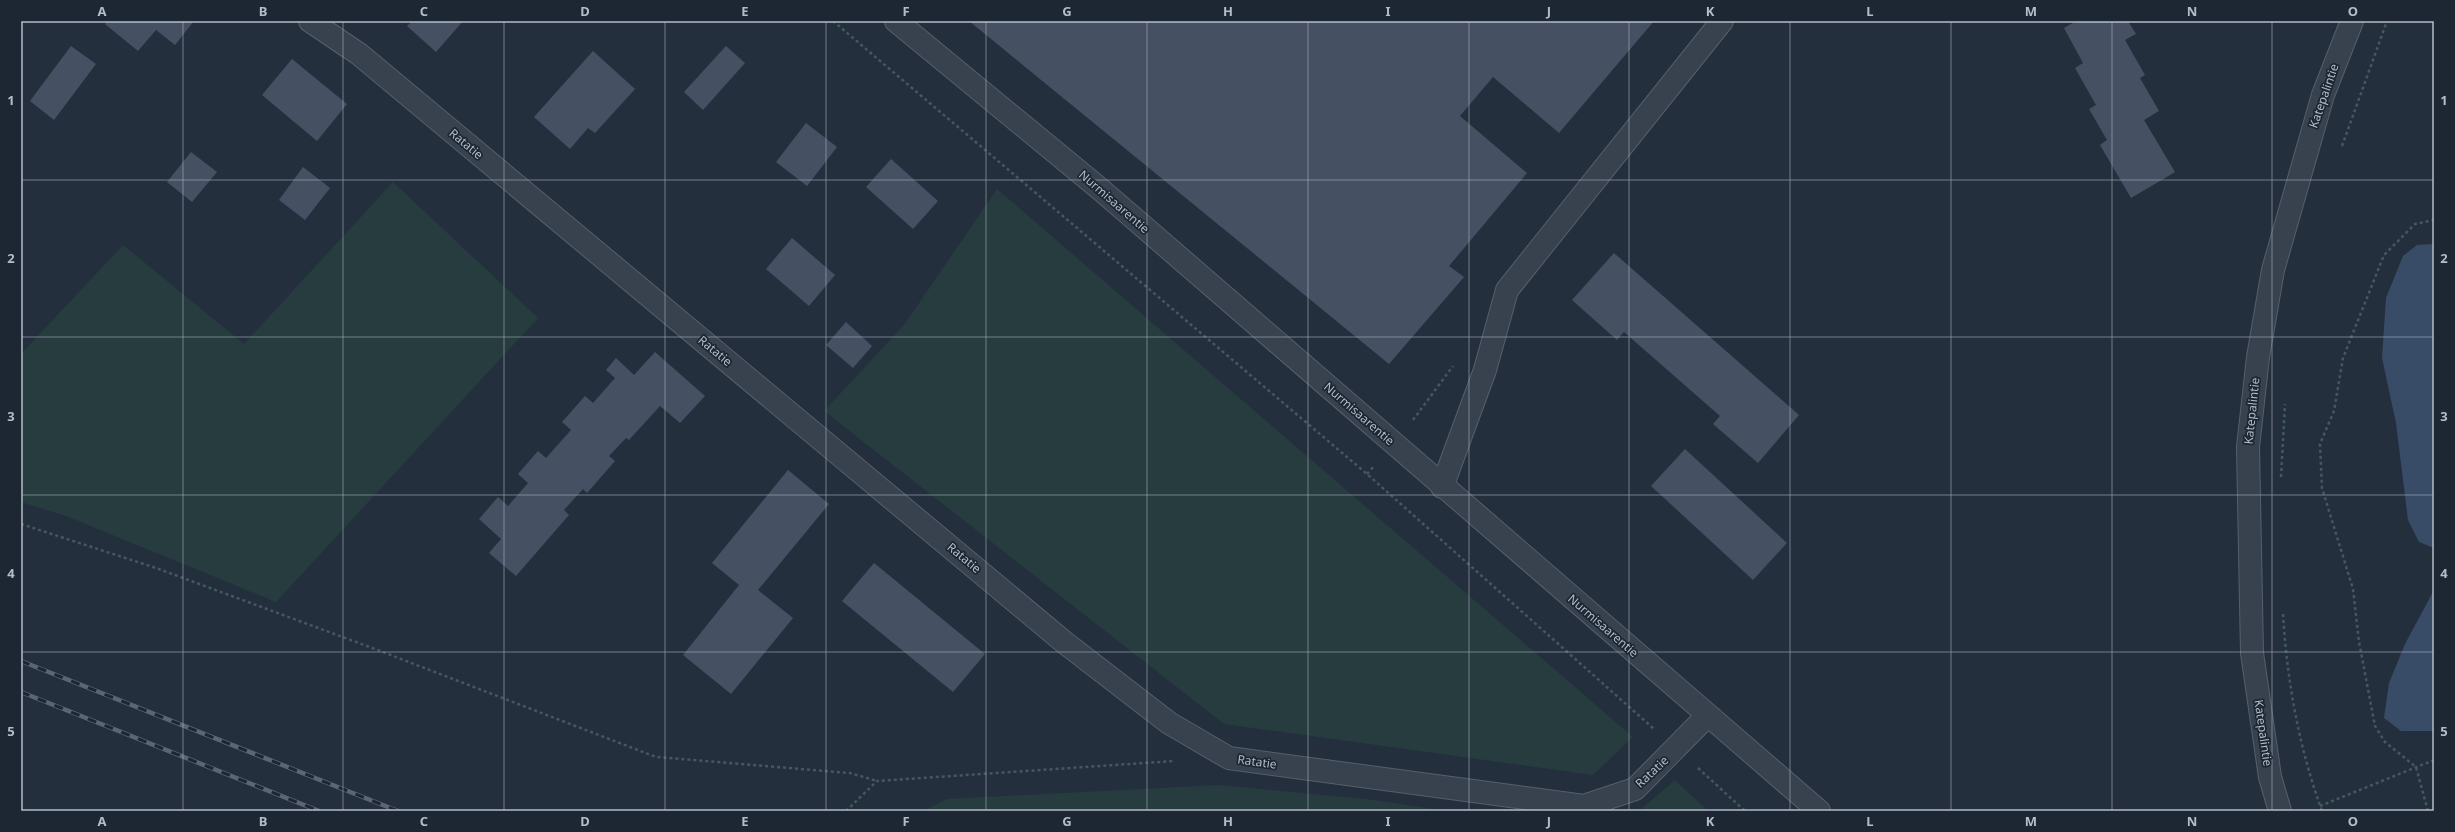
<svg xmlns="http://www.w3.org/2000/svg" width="2455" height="832" viewBox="0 0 2455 832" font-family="'Noto Sans',sans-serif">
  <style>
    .green { fill: #263c3f }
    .water { fill: #394c67 }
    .building { fill: #455162 }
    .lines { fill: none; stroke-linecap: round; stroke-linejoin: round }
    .minor-casing { stroke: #565f6c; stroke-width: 24 }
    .path { stroke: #44595c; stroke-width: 2.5; stroke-dasharray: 3 3; stroke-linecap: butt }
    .minor { stroke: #38414e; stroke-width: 22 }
    .rail-casing { stroke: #5a6575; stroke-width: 4.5 }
    .rail { stroke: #1d2633; stroke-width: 3; stroke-dasharray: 9; stroke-linecap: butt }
    .grid { fill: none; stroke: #b4bcc9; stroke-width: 1; stroke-opacity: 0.55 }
    .labels { text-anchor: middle; stroke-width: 3.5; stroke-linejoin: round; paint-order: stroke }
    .street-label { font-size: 12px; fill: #b4bcc9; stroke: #1d2633 }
    .neatline { fill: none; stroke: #b4bcc9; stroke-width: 1.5 }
    .grid-label { font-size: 13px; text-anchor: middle; font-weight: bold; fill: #b4bcc9 }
  </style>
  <rect width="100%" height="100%" fill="#242f3e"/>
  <!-- green -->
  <g class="green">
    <polygon points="393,182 538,318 276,602 66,516 21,502 21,354 123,245 244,344"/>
    <polygon points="997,189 1633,737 1593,775 1224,724 824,411 904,325"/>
    <polygon points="1675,780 1708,811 1639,811"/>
    <polygon points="1218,785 1366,799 1448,811 923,811 947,799"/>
  </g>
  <!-- water -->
  <g class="water">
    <polygon points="2434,244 2434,548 2419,542 2408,520 2396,423 2382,358 2386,298 2403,256 2417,245"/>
    <polygon points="2434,590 2434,731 2401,731 2384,718 2389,683 2405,644"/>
  </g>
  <!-- building -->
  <g class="building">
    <polygon points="107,21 194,21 175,45 156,30 138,51 105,24"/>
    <polygon points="412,21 463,21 436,52 407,26"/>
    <polygon points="969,21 1654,21 1559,133 1493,77 1460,116 1527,173 1449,266 1464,277 1389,364"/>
    <polygon points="2076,21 2128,21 2136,34 2125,40 2145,75 2140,78 2159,111 2144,120 2175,172 2131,198 2100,145 2107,140 2089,109 2096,105 2075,68 2083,63 2064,28"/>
    <polygon points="71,46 96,64 54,120 30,101"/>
    <polygon points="726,46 745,63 703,110 684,92"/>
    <polygon points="593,51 635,89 595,133 588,128 570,149 534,117"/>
    <polygon points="292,59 347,104 317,141 262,95"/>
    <polygon points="806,123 837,147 807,186 776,162"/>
    <polygon points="191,152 217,172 192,202 167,182"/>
    <polygon points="891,159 938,201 913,229 866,187"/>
    <polygon points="303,167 330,188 305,220 279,200"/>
    <polygon points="792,238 835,275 809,306 766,269"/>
    <polygon points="1614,253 1799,415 1758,463 1713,424 1720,416 1624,332 1617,340 1572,300"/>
    <polygon points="846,322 872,346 853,368 826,345"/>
    <polygon points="655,352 705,396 680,423 660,406 629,440 626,438 609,456 615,461 587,493 583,489 564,510 569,515 516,576 489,553 501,539 479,519 498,497 508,506 528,483 518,474 538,451 546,458 571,430 562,422 585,396 593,403 615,378 606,370 616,358 634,375"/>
    <polygon points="1685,449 1787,543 1753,580 1651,486"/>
    <polygon points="788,470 829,504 758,590 793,618 731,694 683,655 739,585 712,563"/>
    <polygon points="874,563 985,654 953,692 842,601"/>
  </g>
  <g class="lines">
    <defs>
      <g id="minor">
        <polyline points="310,21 359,54 1064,642 1169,723 1229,758 1584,806 1635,789 1707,716"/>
        <polyline points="896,21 1100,189 1819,811"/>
        <polyline points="1442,487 1485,370 1507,290 1722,21"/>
        <polyline points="2280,811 2270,777 2252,653 2248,447 2258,357 2273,270 2323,95 2352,21"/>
      </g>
    </defs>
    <!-- minor casing -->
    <use href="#minor" class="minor-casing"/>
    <!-- path -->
    <g class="path">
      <polyline points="833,21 1367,474 1654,729"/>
      <polyline points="2342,146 2387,21"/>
      <polyline points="1413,420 1453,366"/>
      <polyline points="1367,474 1374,466"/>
      <polyline points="2281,477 2285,404"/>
      <polyline points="21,524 156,568 375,649 656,757 850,773 877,781"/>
      <path d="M2283 614C2287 681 2299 748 2322 811"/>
      <polyline points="1698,768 1745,811"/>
      <polyline points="2320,806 2434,760"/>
      <polyline points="846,811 877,781 1174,761"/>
      <polyline points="2428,811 2416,767 2385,742 2375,726 2359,642 2353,589 2322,488 2320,444 2334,411 2343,358 2384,255 2415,224 2434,220"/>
    </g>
    <!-- minor -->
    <use href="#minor" class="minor"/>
    <defs>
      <g id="rail">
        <polyline points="21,661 398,811"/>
        <polyline points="21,692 319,811"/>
      </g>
    </defs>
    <!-- rail casing -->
    <use href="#rail" class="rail-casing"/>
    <!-- rail -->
    <use href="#rail" class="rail"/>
  </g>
  <!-- grid -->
  <path class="grid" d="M183 21V811M343 21V811M504 21V811M665 21V811M826 21V811M986 21V811M1147 21V811M1308 21V811M1469 21V811M1629 21V811M1790 21V811M1951 21V811M2112 21V811M2272 21V811M21 180H2434M21 337H2434M21 495H2434M21 652H2434"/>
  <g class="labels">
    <!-- street labels -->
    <g class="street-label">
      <text transform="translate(2324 96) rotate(-71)" y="4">Katepalintie</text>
      <text transform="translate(466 144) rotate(40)" y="4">Ratatie</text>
      <text transform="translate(1114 202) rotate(41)" y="4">Nurmisaarentie</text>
      <text transform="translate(715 351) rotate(40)" y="4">Ratatie</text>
      <text transform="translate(2252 411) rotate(-84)" y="4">Katepalintie</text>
      <text transform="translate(1359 414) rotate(41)" y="4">Nurmisaarentie</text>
      <text transform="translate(964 558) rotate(40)" y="4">Ratatie</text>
      <text transform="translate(1603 626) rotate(41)" y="4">Nurmisaarentie</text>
      <text transform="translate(2263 733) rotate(82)" y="4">Katepalintie</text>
      <text transform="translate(1257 762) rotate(8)" y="4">Ratatie</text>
      <text transform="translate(1652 772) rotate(-43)" y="4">Ratatie</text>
    </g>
  </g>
  <!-- border -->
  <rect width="2455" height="832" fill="none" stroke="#1d2633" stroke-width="44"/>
  <rect x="22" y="22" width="2411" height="788" class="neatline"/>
  <g class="grid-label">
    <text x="102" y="16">A</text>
    <text x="263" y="16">B</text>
    <text x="424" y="16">C</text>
    <text x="585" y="16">D</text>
    <text x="745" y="16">E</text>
    <text x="906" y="16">F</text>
    <text x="1067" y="16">G</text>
    <text x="1228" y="16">H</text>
    <text x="1388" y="16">I</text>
    <text x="1549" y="16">J</text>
    <text x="1710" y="16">K</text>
    <text x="1870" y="16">L</text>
    <text x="2031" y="16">M</text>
    <text x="2192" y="16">N</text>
    <text x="2353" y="16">O</text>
    <text x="11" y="105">1</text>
    <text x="2444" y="105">1</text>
    <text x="11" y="263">2</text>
    <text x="2444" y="263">2</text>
    <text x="11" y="421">3</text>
    <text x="2444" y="421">3</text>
    <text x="11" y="578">4</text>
    <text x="2444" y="578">4</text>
    <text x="11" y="736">5</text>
    <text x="2444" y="736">5</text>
    <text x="102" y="826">A</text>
    <text x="263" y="826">B</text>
    <text x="424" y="826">C</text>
    <text x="585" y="826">D</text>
    <text x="745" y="826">E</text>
    <text x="906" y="826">F</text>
    <text x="1067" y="826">G</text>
    <text x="1228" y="826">H</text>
    <text x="1388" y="826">I</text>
    <text x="1549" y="826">J</text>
    <text x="1710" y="826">K</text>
    <text x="1870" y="826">L</text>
    <text x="2031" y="826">M</text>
    <text x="2192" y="826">N</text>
    <text x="2353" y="826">O</text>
  </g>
</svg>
